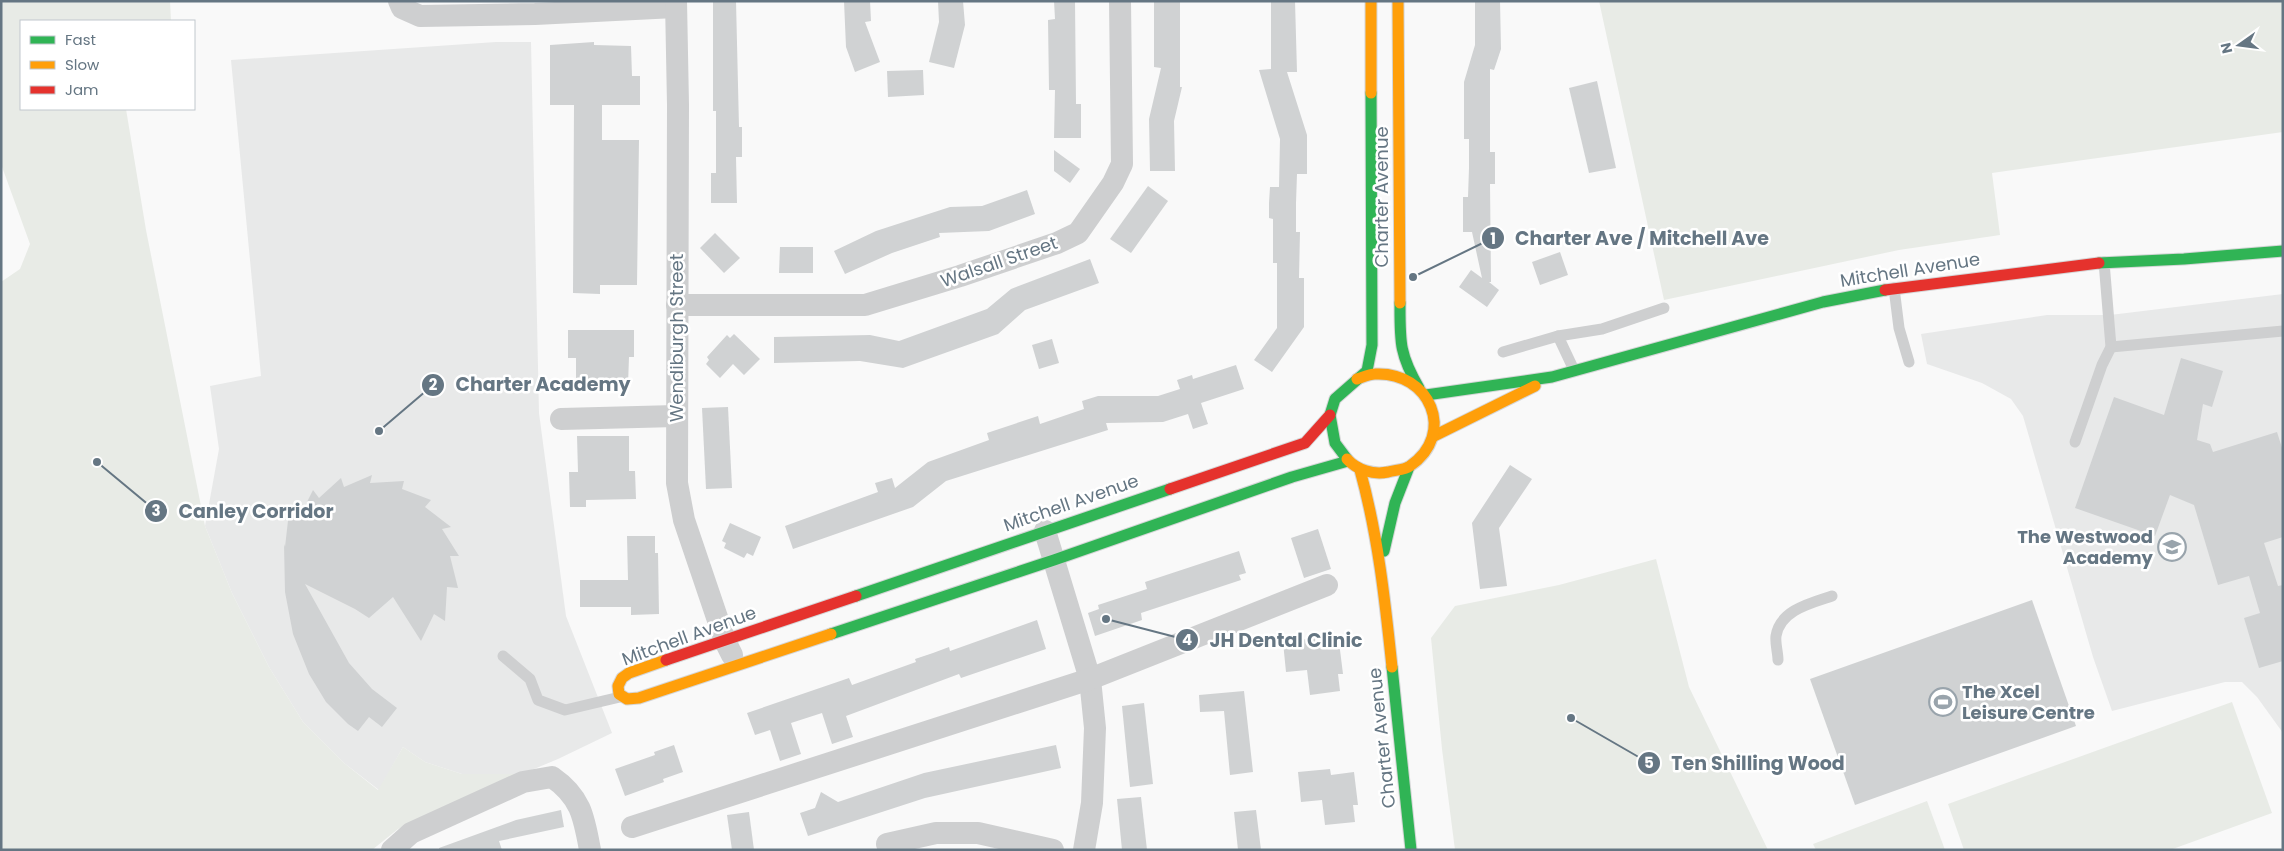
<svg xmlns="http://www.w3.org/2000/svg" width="2284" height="851" viewBox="0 0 2284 851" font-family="Poppins,sans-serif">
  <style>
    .built { fill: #e8e9e9 }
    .green { fill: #e8ebe6 }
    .building { fill: #d0d2d3 }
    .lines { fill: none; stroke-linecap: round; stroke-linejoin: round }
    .fast-casing { stroke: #d5d6d7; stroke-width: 13 }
    .slow-casing { stroke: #d5d6d7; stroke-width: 13 }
    .jam-casing { stroke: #d5d6d7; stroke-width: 13 }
    .lane { stroke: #cecfd0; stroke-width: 11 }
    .street { stroke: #cecfd0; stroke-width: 22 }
    .fast { stroke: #30b455; stroke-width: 11 }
    .slow { stroke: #ff9f0a; stroke-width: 11 }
    .jam { stroke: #e5322d; stroke-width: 11 }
    .labels { text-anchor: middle; stroke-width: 5; stroke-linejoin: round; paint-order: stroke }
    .street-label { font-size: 18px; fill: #657683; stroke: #fff }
    .poi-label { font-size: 18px; font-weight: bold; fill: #657683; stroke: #fff; text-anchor: end }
    .leader { fill: none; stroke: #657683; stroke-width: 2 }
    .callout-dot { fill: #657683; stroke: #fff; stroke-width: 2 }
    .mark-label { font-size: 15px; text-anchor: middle; font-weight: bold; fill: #fff }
    .callout-label { font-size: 19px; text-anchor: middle; font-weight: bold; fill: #657683; stroke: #fff; stroke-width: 5; stroke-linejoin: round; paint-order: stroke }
  </style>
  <rect width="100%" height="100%" fill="#f9f9f9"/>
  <!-- built -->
  <g class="built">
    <polygon points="496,42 531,42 539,413 566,616 612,733 558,759 522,774 462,774 425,762 403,747 379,790 344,763 303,722 269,667 232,593 205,526 219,449 210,386 261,376 231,60"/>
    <polygon points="2283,294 2283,733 2257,697 2242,682 2225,682 2112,711 2093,657 2023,416 2011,399 1982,383 1927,364 1921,334 2047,315 2110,315"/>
  </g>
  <!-- green -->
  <g class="green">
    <polygon points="1,1 170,1 171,21 21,21 21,109 126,109 146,230 205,526 232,593 269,667 303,722 344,763 378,790 403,747 425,762 462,774 522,774 398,829 372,850 1,850 1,282 20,269 30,244 1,164"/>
    <polygon points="1599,1 2283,1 2283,132 1992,173 2000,235 1899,250 1664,300"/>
    <polygon points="1656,559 1689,687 1768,850 1455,850 1442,749 1431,638 1455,606 1559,585"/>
    <polygon points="2232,702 2272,813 2170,850 1964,850 1948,804"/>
    <polygon points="1927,801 1945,850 1816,850 1813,844"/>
  </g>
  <!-- building -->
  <g class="building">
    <polygon points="713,1 736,1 739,127 742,127 742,157 736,157 737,203 711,203 711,173 716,173 716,111 713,111"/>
    <polygon points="844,1 870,1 871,21 865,22 880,62 855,72 846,47"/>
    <polygon points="938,1 963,1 965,25 954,68 929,62 939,22"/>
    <polygon points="1054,1 1075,1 1076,104 1081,104 1081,138 1054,138 1055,90 1049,90 1048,20 1055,19"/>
    <polygon points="1154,1 1180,1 1180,87 1182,87 1174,121 1175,171 1150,171 1149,119 1161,68 1154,67"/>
    <polygon points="1271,1 1295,1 1297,72 1287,72 1307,135 1307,174 1297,174 1296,203 1296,232 1300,232 1299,278 1304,278 1304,327 1272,372 1254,360 1277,328 1277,263 1273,263 1273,219 1269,218 1269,203 1270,187 1279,187 1280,139 1259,70 1271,69"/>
    <polygon points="1475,1 1500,1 1501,49 1494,70 1490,69 1490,152 1495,152 1495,184 1490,184 1491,282 1489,282 1499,290 1487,307 1459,287 1471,270 1482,278 1472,232 1463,232 1463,197 1468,197 1469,168 1469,139 1464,139 1464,82 1475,45"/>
    <polygon points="594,42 594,45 631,46 632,76 640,76 640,105 602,105 602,140 639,140 637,285 600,285 600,294 573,293 574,105 550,105 550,45"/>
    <polygon points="923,70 924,95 888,97 887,71"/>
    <polygon points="1597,81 1616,168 1589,173 1569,88"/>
    <polygon points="1054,150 1080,169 1070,183 1054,171"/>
    <polygon points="1148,186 1168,201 1131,253 1110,239"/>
    <polygon points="1027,190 1035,214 989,231 939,233 940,237 892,253 845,274 834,251 876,231 950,207 982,206"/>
    <polygon points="715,233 740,258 724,273 700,248"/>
    <polygon points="780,247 813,247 813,273 779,273"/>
    <polygon points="1560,252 1568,275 1540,285 1532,262"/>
    <polygon points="1090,259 1099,283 1025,310 998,334 903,368 860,361 774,363 774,337 870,335 899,341 987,309 1011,289"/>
    <polygon points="568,330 634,330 634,357 629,357 628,385 576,386 576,358 568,358"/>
    <polygon points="734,334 760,359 744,375 733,364 720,378 706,364 709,360 707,357 727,335 730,338"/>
    <polygon points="1052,339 1059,363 1039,369 1032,345"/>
    <polygon points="2181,358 2223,371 2212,407 2203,404 2197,440 2210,444 2213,452 2277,432 2283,451 2283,537 2264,543 2278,586 2283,585 2283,661 2259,668 2244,618 2260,613 2249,576 2218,585 2194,505 2170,495 2155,536 2075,508 2114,397 2164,415"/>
    <polygon points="1236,365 1244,389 1201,403 1208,424 1193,429 1188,414 1163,422 1106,423 1108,430 946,481 913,507 793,549 785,526 878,492 875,483 892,478 895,488 928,462 989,440 987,433 1038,416 1040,424 1084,409 1082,401 1098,396 1158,396 1180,389 1177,380 1192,375 1193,379"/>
    <polygon points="728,407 732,488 706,489 702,408"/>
    <polygon points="577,436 629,436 629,471 635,471 636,499 586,500 586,507 570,507 569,472 578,472"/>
    <polygon points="1510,465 1532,479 1499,528 1507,586 1480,589 1472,523"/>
    <polygon points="372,475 370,483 404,481 402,489 431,500 425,507 451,527 442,529 459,556 450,556 458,588 447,587 445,621 434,614 421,641 393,597 369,618 355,609 305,584 349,663 372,689 397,708 382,727 369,717 358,731 348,724 326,702 309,674 293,634 285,592 284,544 285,547 289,512 299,518 313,490 319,498 341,478 344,487"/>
    <polygon points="730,523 761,537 753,556 747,553 744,558 724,548 726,543 722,541"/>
    <polygon points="1318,529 1331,569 1304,578 1291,538"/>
    <polygon points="627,536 655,536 655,553 658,553 659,614 631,615 631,607 580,607 580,580 628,580"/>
    <polygon points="1239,551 1246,573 1239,575 1241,580 1141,613 1142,620 1095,636 1088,613 1099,609 1098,605 1147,589 1145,582"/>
    <polygon points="2032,600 2076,726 1855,805 1810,679"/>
    <polygon points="1037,620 1046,649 961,678 959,674 846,716 853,737 832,744 822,713 791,723 801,754 780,761 770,730 755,735 747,713 849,678 852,685 916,662 915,659 933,653 949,647 950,651"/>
    <polygon points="1315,638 1316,644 1339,642 1343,674 1338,674 1340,691 1310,695 1307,670 1286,672 1283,642"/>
    <polygon points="1244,691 1253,772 1230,775 1224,711 1200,712 1199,695"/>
    <polygon points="1144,703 1153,784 1130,787 1122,706"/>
    <polygon points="674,745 683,772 663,779 664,782 625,796 615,769 655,755 654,752"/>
    <polygon points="1056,745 1061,768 925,798 808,836 800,813 815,808 821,792 838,802 924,773"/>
    <polygon points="1330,769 1331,775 1354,772 1358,805 1353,805 1355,822 1325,825 1322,800 1301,802 1298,772"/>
    <polygon points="1141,797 1147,850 1122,850 1117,799"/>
    <polygon points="561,810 564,827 499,841 502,850 439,850 439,848 516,820"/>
    <polygon points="1256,810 1261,850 1238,850 1234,812"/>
    <polygon points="749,812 754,850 732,850 727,815"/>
  </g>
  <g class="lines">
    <defs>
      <g id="fast">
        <polyline points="2099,263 2184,259 2283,251"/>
        <path d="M1400 303C1400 341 1399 354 1419 388"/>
        <polyline points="1426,395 1552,377 1823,302 1885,290"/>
        <polyline points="1347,459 1335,443 1330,415 1335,399 1367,371 1372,345 1371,93"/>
        <polyline points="1384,551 1395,503 1409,467"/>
        <polyline points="856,596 1170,489"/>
        <polyline points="831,634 1054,560 1292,477 1348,461"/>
        <polyline points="1392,667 1411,850"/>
      </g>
      <g id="slow">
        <polyline points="1371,1 1371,93"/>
        <polyline points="1398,1 1400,303"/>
        <polyline points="1434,436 1535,386"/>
        <path d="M1347 459C1357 470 1373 475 1388 472 1395 470 1405 470 1410 466 1457 434 1430 371 1375 374 1370 374 1363 377 1357 379"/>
        <path d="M1360 470C1378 535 1385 600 1392 667"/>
        <polyline points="666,660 629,673 622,678 618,686 619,694 627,699 639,698 831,634"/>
      </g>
      <g id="jam">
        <polyline points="1885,290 2099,263"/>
        <polyline points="1170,489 1305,443 1330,415"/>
        <polyline points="666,660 856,596"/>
      </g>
    </defs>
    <!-- fast casing -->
    <use href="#fast" class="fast-casing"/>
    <!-- slow casing -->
    <use href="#slow" class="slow-casing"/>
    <!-- jam casing -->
    <use href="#jam" class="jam-casing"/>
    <!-- lane -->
    <g class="lane">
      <polyline points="1894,288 1899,328 1909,362"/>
      <polyline points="2111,347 2283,331"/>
      <polyline points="1503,352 1558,336"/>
      <polyline points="1574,370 1558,336 1602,329 1664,308"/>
      <polyline points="2075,442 2102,365 2111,347 2104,262"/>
      <polyline points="503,656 530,679 538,700 565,710 620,697"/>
      <path d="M1778 660C1778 653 1775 643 1776 636 1780 610 1811 603 1832 596"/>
    </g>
    <!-- street -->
    <g class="street">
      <polyline points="399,1 402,8 420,16 535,14 675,7"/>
      <polyline points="676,1 678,105 677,483 684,520 725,641 732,655"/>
      <polyline points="677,305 865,305 960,276 1057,243 1078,233 1113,183 1122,164 1120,1"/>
      <polyline points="561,419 676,416"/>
      <polyline points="1045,531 1090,679 1095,728 1092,803 1084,850"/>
      <polyline points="632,827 1090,679 1327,585"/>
      <polyline points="887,844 936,833 978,833 1053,850"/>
      <path d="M392 850 411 833 523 782 552 777C581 797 584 817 590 850"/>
    </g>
    <!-- fast -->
    <use href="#fast" class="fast"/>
    <!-- slow -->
    <use href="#slow" class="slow"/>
    <!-- jam -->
    <use href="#jam" class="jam"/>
  </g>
  <!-- icons -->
  <defs>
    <symbol id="school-ring" viewBox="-11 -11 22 22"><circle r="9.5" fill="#fff" stroke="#99a4ac" stroke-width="1.5"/><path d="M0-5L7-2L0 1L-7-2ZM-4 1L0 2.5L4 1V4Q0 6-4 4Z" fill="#99a4ac"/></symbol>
    <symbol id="stadium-ring" viewBox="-11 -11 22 22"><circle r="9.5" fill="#fff" stroke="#99a4ac" stroke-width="1.5"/><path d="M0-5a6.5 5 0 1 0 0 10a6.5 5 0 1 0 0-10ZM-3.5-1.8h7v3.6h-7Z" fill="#99a4ac"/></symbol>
  </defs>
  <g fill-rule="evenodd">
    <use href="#school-ring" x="2156" y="531" width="32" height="32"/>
    <use href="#stadium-ring" x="1927" y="686" width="32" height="32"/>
  </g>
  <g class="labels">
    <!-- street labels -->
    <g class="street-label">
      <text transform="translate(1382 197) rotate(-90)" y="6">Charter Avenue</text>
      <text transform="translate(999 262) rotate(-19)" y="6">Walsall Street</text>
      <text transform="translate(1910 270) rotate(-9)" y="6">Mitchell Avenue</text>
      <text transform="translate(677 338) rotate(-90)" y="6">Wendiburgh Street</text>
      <text transform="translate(1071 503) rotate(-19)" y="6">Mitchell Avenue</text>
      <text transform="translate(689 636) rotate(-20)" y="6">Mitchell Avenue</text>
      <text transform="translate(1382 738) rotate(-96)" y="6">Charter Avenue</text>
    </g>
    <!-- poi labels -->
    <g class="poi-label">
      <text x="2153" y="543">The Westwood<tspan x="2153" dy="21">Academy</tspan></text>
      <text x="1962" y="698" text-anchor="start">The Xcel<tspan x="1962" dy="21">Leisure Centre</tspan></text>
    </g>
  </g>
  <!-- callouts -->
  <path class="leader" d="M1413 277L1493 238M379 431L433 385M97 462L156 511M1106 619L1187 640M1571 718L1649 763"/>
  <g class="callout-dot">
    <circle cx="1413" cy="277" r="5"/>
    <circle cx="379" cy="431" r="5"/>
    <circle cx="97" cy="462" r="5"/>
    <circle cx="1106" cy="619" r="5"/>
    <circle cx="1571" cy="718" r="5"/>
    <circle cx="1493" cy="238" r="12"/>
    <circle cx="433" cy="385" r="12"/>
    <circle cx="156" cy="511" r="12"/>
    <circle cx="1187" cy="640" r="12"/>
    <circle cx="1649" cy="763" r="12"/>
  </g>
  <g class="mark-label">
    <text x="1493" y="244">1</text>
    <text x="433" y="390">2</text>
    <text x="156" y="516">3</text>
    <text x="1187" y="645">4</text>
    <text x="1649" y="768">5</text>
  </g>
  <g class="callout-label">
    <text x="1642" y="245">Charter Ave / Mitchell Ave</text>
    <text x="543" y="391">Charter Academy</text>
    <text x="256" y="518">Canley Corridor</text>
    <text x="1286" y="647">JH Dental Clinic</text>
    <text x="1758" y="770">Ten Shilling Wood</text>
  </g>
  <!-- border -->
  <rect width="2284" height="851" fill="none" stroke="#657683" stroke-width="5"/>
  <!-- legend -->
  <rect x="20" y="20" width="175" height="90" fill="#ffffff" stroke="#c1c8cd"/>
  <rect x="30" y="36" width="25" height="8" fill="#30b455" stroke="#c1c8cd"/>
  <text x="65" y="45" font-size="15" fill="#657683">Fast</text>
  <rect x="30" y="61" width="25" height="8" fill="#ff9f0a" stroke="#c1c8cd"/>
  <text x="65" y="70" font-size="15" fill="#657683">Slow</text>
  <rect x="30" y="86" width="25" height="8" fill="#e5322d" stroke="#c1c8cd"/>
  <text x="65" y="95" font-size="15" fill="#657683">Jam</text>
  <!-- north arrow -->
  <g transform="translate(2239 45) rotate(256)" stroke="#ffffff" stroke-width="4" paint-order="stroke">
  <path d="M0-4L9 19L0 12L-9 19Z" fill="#657683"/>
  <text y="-8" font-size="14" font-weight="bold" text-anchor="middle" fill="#657683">N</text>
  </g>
</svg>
